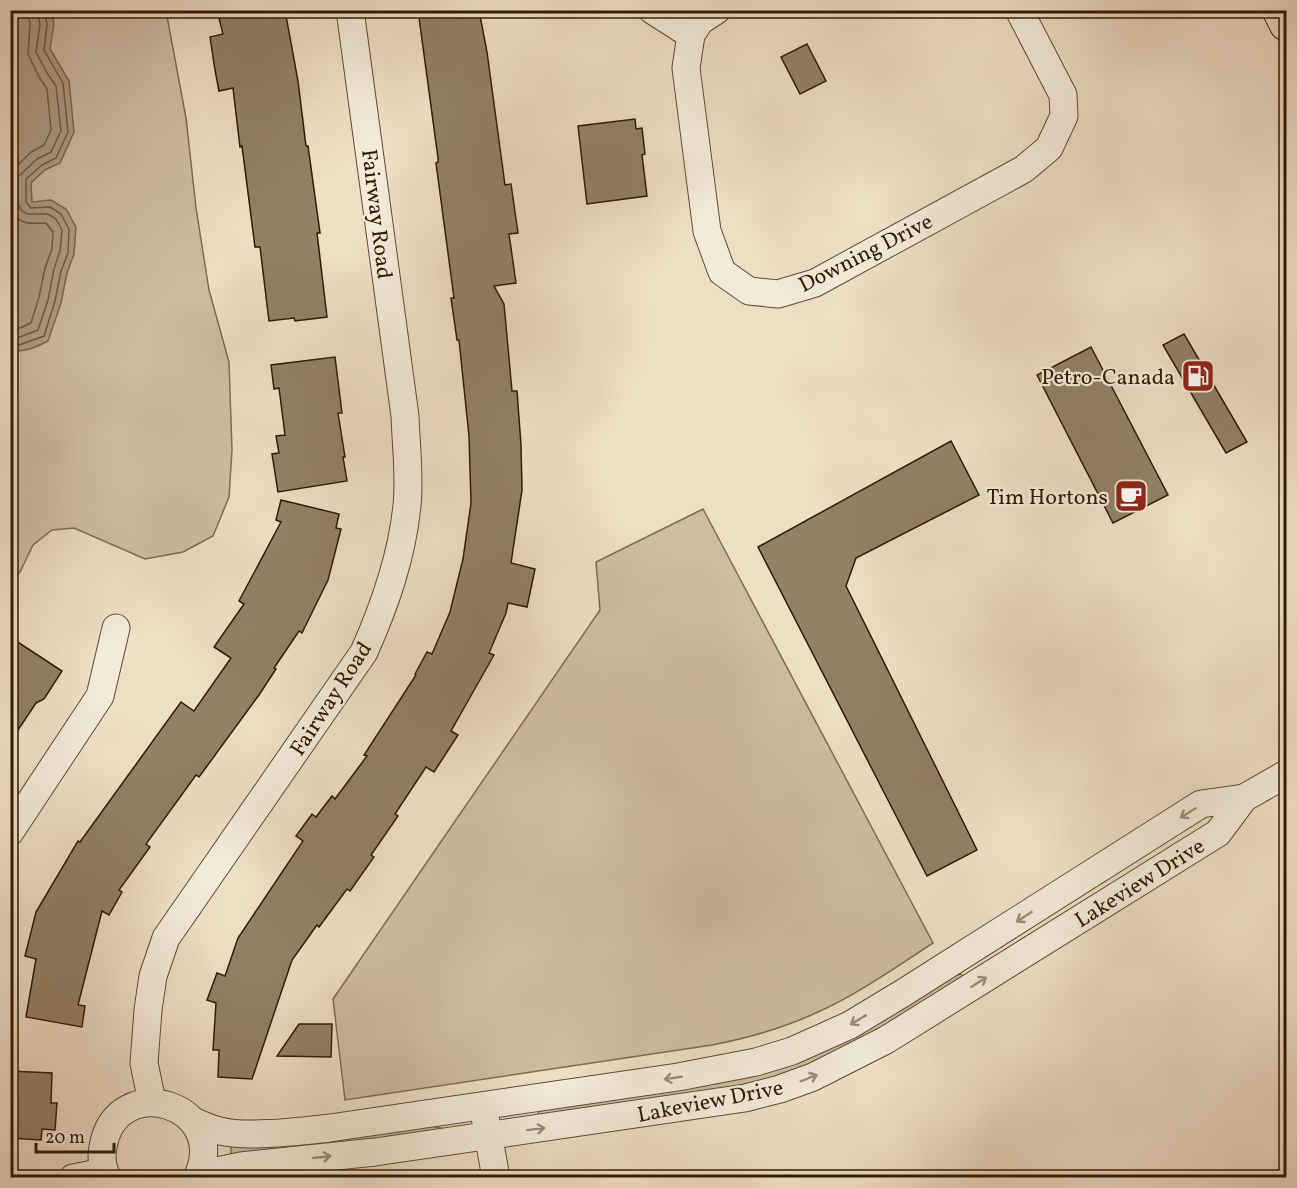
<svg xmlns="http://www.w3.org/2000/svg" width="1297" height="1188" viewBox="0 0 1297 1188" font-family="Vollkorn,serif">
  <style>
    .green { fill: #cdbda5; stroke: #7e6c53; stroke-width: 1.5 }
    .water { fill: #ac9c83; stroke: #7a694f; stroke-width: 1.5 }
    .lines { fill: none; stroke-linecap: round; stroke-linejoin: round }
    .shore { stroke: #6d5c42; stroke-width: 1.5 }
    .building { fill: #918167; stroke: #2e1c01; stroke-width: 1.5 }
    .minor-casing { stroke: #5e4c32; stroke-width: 29 }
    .major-casing { stroke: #2e1c01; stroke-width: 35 }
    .minor { stroke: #f3eada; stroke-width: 27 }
    .major { stroke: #eddec6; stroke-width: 33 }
    .oneway { stroke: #9a8d78 }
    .labels { text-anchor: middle; stroke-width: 4.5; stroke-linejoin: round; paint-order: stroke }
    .street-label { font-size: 22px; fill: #2e1c01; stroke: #f3eada }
    .poi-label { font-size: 22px; fill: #2e1c01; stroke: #f3eada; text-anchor: end }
  </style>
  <rect width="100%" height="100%" fill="#eddec6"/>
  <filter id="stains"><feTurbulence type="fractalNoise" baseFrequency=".00333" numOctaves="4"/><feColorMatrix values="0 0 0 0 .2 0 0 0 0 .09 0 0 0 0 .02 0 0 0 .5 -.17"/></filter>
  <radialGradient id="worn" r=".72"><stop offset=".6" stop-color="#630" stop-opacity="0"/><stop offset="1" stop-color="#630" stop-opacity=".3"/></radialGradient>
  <!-- green -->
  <g class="green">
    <polygon points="11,11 166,11 186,118 196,208 209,290 229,362 232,450 229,497 213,536 183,552 145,559 74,528 52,530 33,545 21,570 11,586"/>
    <path d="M703 509 933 943C896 967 858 994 818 1012 784 1028 748 1038 712 1045L345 1100 333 999 600 610 596 562Z"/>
    <polygon points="961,974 965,977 963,980 831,1056 752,1085 538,1115 539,1109 727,1079 952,976"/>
    <polygon points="427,1125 444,1129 445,1131 231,1157 231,1143"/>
  </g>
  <!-- water -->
  <path class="water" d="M11 10 50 11 54 23 50 49 69 81 74 132 60 163 45 170 31 183 32 202 51 200 66 209 76 227 74 254 67 273 61 303 48 341C36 347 23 354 10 349Z"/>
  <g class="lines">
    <!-- shore -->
    <g class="shore">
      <polyline points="10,173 31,152 44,145 51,130 47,89 39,77 28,54 30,25 28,10"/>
      <path d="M10 208C18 225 30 224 46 223L53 232 52 249 45 268 39 297 31 323 20 328 10 327"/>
      <polyline points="10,336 20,337 38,330 48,300 54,269 60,251 62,230 56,219 48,214 27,214 21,210 18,203 18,177 37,159 51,152 61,131 56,86 47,73 36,52 40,24 37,10"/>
      <polyline points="10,344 19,345 44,336 55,301 61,271 68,253 69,229 61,214 50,207 31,208 26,202 26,179 42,165 56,158 68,132 63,83 44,50 47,24 44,10"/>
    </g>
  </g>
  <!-- building -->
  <g class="building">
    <polygon points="217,10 285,10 298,81 306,146 308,146 320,233 317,233 327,317 295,321 294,318 269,321 260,247 255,247 242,146 240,147 233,88 219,91 215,70 210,37 223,34"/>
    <polygon points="418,10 479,10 487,52 505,185 511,184 518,233 509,234 516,283 494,286 504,304 512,391 517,391 521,445 522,490 511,563 535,569 527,607 508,603 506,613 489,653 494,655 451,731 458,735 434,772 426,767 395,814 398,816 371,855 374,857 350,891 347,889 319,927 317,925 292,960 252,1079 218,1077 219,1050 213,1050 216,1003 207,1000 217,973 225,976 238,938 303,841 296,836 312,814 316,817 332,796 335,799 367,756 364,755 416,675 415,674 427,652 432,654 450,612 463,559 471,503 469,436 459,340 457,340 451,298 454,298 436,163 438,162 438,158"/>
    <polygon points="807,44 826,81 800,94 781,57"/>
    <polygon points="635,119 636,129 642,128 645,154 642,155 647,196 587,204 578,126"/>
    <polygon points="1184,334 1247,442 1226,453 1163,345"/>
    <polygon points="1091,347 1168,495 1113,523 1037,375"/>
    <polygon points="335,357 342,413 338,413 345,457 343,457 347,481 278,492 272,454 279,453 276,436 285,435 279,388 274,389 271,365"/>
    <polygon points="951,441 979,495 856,558 846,586 977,850 927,876 758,547"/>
    <polygon points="281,500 339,514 336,528 341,529 328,580 302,633 299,631 274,668 276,669 259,695 199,777 196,775 146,844 150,847 119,890 122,892 109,915 102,911 78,1005 85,1006 82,1027 26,1017 36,959 25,956 36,912 78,841 80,842 181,702 194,711 231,658 214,647 244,604 239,601 281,522 276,520"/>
    <polygon points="10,637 62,671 44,699 36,703 10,742"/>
    <polygon points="299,1024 332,1024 331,1057 277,1056"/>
    <polygon points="10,1071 52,1073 51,1103 57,1103 55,1130 42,1129 41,1140 10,1138"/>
  </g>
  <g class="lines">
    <defs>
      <g id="minor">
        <polyline points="652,10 691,35"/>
        <polyline points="717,10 700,21 691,35 686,68 707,231 722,272 749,291 778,294 815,283 1024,169 1049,148 1064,116 1063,95 1019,10"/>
        <polyline points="10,832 100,696 116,628"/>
        <path d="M152 1102 144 1063 148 1010 153 976 166 938 364 652C385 605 402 557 407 505 410 476 406 446 405 416L350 10"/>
        <polyline points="485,1117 496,1178"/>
        <path d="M193 1121C202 1125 211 1129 220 1131 247 1138 301 1131 330 1128L678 1077 756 1062 792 1051 850 1025 903 993 1201 804 1244 798 1286 774"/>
        <polyline points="73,1178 104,1172"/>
        <path d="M108 1178C102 1170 101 1156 103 1147 116 1069 232 1104 197 1178"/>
        <polyline points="203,1178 217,1171 241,1166 375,1152 745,1098 780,1089 813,1077 886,1040 1218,833 1244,798"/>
      </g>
      <polyline id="major" points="1279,10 1286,24"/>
    </defs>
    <!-- minor casing -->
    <use href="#minor" class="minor-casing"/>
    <!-- major casing -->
    <use href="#major" class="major-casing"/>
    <!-- minor -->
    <use href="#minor" class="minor"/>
    <!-- major -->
    <use href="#major" class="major"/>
  </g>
  <!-- one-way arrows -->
  <defs><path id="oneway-shaft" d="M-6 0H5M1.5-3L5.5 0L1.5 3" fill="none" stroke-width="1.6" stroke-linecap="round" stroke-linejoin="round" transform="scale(1.5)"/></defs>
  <g class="oneway">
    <use href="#oneway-shaft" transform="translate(1188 813) rotate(148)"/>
    <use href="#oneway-shaft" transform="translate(1024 917) rotate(147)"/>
    <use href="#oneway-shaft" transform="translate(979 982) rotate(-32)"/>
    <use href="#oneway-shaft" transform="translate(858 1020) rotate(149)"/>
    <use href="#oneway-shaft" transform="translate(673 1078) rotate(171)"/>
    <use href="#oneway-shaft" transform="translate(809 1078) rotate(-22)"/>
    <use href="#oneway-shaft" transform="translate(536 1129) rotate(-7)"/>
    <use href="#oneway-shaft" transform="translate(322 1157) rotate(-6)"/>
  </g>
  <!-- icons -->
  <defs>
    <symbol id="fuel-square" viewBox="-11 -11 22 22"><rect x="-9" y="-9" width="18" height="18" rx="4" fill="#8f2418" stroke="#f3eada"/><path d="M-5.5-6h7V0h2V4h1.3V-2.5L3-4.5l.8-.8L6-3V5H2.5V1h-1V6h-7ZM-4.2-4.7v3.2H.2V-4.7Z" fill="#fff"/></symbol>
    <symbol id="cafe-square" viewBox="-11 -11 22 22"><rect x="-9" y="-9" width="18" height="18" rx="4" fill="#8f2418" stroke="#f3eada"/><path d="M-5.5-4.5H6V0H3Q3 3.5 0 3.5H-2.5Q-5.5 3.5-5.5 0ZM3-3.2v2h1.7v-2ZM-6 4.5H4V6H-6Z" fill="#fff"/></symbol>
  </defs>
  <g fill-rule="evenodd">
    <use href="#fuel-square" x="1179" y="357" width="38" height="38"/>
    <use href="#cafe-square" x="1112" y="477" width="38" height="38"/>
  </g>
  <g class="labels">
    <!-- street labels -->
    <g class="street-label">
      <text transform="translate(378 214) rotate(83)" y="8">Fairway Road</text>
      <text transform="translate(865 252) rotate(-27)" y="8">Downing Drive</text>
      <text transform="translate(330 698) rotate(-57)" y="8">Fairway Road</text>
      <text transform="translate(1139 882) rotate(-32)" y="8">Lakeview Drive</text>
      <text transform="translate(710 1100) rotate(-11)" y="8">Lakeview Drive</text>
    </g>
    <!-- poi labels -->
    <g class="poi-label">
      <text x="1175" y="384">Petro-Canada</text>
      <text x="1108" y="504">Tim Hortons</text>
    </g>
  </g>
  <!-- margin -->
  <rect width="1297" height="1188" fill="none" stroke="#eddec6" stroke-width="36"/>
  <rect x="12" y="12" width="1273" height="1164" fill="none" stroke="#2e1c01" stroke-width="3"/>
  <rect x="18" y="18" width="1261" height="1152" fill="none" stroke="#2e1c01" stroke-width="1.5"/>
  <!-- scale -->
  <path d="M36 1143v9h78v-9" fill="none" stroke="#2e1c01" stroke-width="3"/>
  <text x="45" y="1143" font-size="18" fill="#2e1c01" stroke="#f3eada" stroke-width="4.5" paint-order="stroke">20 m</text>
  <rect width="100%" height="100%" filter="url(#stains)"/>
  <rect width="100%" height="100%" fill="url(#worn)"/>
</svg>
